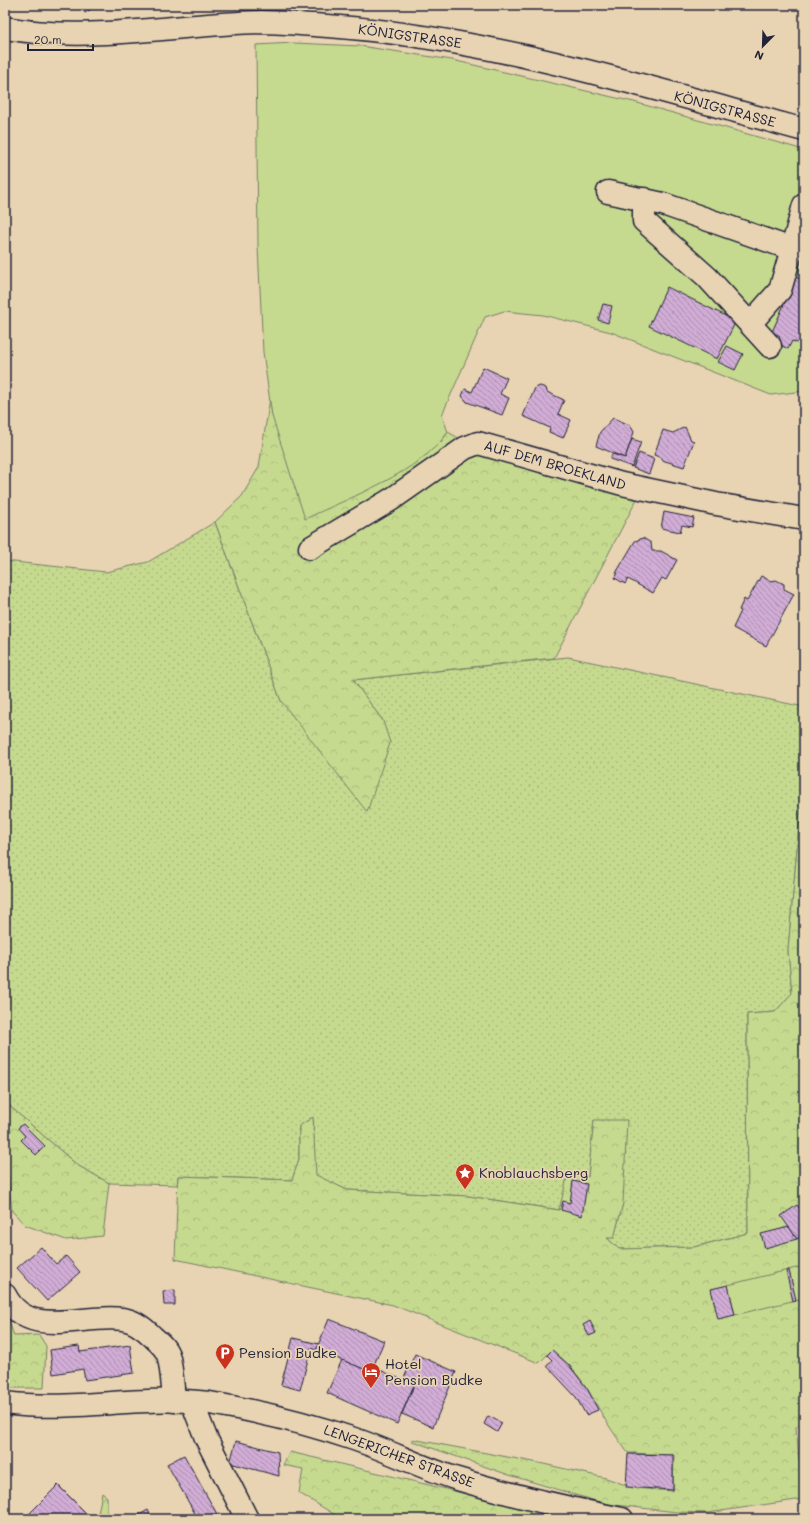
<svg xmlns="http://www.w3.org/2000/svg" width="809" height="1524" viewBox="0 0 809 1524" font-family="Mali,sans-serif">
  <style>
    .grass { fill: url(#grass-dots); stroke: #747e65 }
    .forest { fill: url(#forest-crowns); stroke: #747e65 }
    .park { fill: #c6da8f; stroke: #747e65 }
    .building { fill: url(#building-back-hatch); stroke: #22223b }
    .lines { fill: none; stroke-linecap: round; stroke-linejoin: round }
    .minor-casing { stroke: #22223b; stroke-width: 25 }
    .major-casing { stroke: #22223b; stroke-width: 25 }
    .minor { stroke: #e8d4b2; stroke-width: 22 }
    .major { stroke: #e8d4b2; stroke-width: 22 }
    .labels { text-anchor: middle; stroke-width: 3.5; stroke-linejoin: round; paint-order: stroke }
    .street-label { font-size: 14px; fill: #22223b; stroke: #e8d4b2 }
    .poi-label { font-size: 14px; fill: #22223b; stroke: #e8d4b2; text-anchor: start }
  </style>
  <defs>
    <pattern id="grass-dots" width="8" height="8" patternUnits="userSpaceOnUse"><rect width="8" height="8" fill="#c6da8f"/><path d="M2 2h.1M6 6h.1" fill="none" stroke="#aabb7c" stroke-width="1.8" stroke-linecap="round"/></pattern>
    <pattern id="forest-crowns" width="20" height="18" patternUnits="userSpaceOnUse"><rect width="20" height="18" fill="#c6da8f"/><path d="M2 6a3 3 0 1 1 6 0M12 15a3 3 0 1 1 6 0" fill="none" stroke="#aabb7c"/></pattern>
    <pattern id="building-back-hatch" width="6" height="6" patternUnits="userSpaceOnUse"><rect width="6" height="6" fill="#d1acd5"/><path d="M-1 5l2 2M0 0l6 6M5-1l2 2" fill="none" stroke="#a98cae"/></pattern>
  </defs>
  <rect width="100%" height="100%" fill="#e8d4b2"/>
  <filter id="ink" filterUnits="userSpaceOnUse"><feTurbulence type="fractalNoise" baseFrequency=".025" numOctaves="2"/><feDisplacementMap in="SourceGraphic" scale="8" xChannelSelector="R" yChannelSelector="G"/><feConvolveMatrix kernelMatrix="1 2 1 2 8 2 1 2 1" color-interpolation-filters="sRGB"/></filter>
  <g filter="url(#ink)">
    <!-- grass -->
    <polygon class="grass" points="215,522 281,701 383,721 353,680 568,657 804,707 804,798 800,814 788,950 792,993 775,1012 747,1014 748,1233 694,1247 619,1249 607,1238 614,1237 623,1203 594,1120 588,1177 568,1174 560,1210 468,1196 347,1190 315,1175 313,1118 299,1126 299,1159 292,1180 178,1176 177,1185 109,1183 77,1165 5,1102 5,561 106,572 148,562"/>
    <!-- forest -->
    <g class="forest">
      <polygon points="270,398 272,416 441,442 448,432 490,456 637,499 554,658 353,680 383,721 390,743 367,812 281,701 215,522 242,496 259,467"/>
      <path d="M804 798V1420L796 1427 803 1499 707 1513 677 1512 606 1504 509 1475 412 1441V1439L539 1463 606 1478 634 1488 673 1491 674 1455 628 1453C618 1439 607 1424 599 1409 584 1382 576 1370 552 1350L539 1363 393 1305 175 1259 178 1176 292 1180 299 1159V1126L313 1117 316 1175 347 1190 468 1196 559 1210 568 1174 588 1177 594 1120H627L623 1203 614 1238H607L619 1249 694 1247 748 1233 747 1014 775 1012 792 993 788 950 800 814Z"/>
      <polygon points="5,1102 77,1165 109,1183 103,1236 66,1240 25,1225 12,1211 7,1167 5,1161"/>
      <polygon points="9,1321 14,1336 39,1335 46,1346 44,1388 5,1388 5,1322"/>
      <polygon points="290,1452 572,1519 342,1519 299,1493 303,1469 283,1465"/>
      <polygon points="102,1493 107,1497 107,1519 97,1519"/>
    </g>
    <!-- park -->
    <g class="park">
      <path d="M294 43 360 46 452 60 634 102 804 150V391L771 395 611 332 543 315 504 311 485 317 442 415 448 432C421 472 348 498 305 519L272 416 263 352 258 247 256 45Z"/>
      <polygon points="804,1266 804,1298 735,1315 728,1285"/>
    </g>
    <!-- building -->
    <g class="building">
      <polygon points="79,5 97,5 85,13"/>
      <polygon points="796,277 804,281 804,335 800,344 792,341 788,349 777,343 780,336 772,332"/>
      <polygon points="667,287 736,321 717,359 649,326"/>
      <polygon points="603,304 612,306 608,323 598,320"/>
      <polygon points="727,346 743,354 735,370 718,362"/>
      <polygon points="483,367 507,378 500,394 509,398 502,415 467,402 462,396 465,389 472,392"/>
      <polygon points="540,386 546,388 547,392 564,400 558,414 571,420 563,438 549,432 550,428 523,416 535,388"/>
      <polygon points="613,418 630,425 634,432 625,458 596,446 600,432"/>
      <polygon points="685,427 691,440 694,441 684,467 662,460 662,458 654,455 663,430 673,433"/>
      <polygon points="632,439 641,442 632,467 610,459 612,454 625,458"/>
      <polygon points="639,453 654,459 649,474 633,468"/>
      <polygon points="664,512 694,518 692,527 682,525 680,532 661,528"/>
      <polygon points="643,538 651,543 652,551 661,551 677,560 666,580 662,578 653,593 628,579 625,584 615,578 618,573 616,573 635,541"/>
      <polygon points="761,576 771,581 776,580 784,584 784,589 794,594 766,646 733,628 741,611 739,610 744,599 747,601"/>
      <polygon points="23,1124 45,1146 36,1155 21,1140 25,1136 18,1128"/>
      <polygon points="573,1181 587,1184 582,1216 561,1210 563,1201 570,1203"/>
      <polygon points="797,1205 804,1215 804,1235 797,1239 781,1216"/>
      <polygon points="789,1227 797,1239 765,1248 761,1234"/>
      <polygon points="41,1247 56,1264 66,1256 80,1272 47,1301 17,1268"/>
      <polygon points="789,1270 796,1300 793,1301 786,1271"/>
      <polygon points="728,1285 735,1315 718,1319 711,1289"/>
      <polygon points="175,1290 175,1305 164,1305 163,1291"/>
      <polygon points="329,1319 384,1341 371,1372 316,1350"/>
      <polygon points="590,1321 596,1333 589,1336 583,1325"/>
      <polygon points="293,1338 319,1344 316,1350 311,1348 300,1390 281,1385"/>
      <polygon points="130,1345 134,1373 85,1380 83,1369 53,1374 50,1350 79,1346 80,1352"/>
      <polygon points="552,1350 569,1365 588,1390 598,1410 586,1415 576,1397 547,1366 552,1360 547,1355"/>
      <polygon points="415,1354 456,1372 433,1427 402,1414 414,1385 403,1380"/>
      <polygon points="342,1360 371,1372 373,1367 414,1385 397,1424 327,1393"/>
      <polygon points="488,1416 502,1423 497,1432 484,1424"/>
      <polygon points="236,1441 278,1452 279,1476 230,1463"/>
      <polygon points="628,1454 673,1455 673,1490 626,1487"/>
      <polygon points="184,1455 217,1514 208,1519 198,1519 167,1464"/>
      <polygon points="58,1485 89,1516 86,1519 24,1519"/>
      <polygon points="148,1510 152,1519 132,1519"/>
    </g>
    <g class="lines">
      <defs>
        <g id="minor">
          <path d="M5 28C90 43 176 24 261 22 279 22 297 24 314 25 482 35 643 86 804 130"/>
          <polyline points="608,192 663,204 792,249 804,205"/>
          <polyline points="644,199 644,221 707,277 770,346"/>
          <polyline points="750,324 780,290 792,249"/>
          <polyline points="310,548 392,499 465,448 478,443 622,484 716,504 804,519"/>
          <path d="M5 1295C28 1341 84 1313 122 1319 134 1320 145 1329 153 1337 160 1343 167 1349 169 1358 172 1372 173 1387 174 1401"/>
          <polyline points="192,1402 206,1438 247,1519"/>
        </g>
        <path id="major" d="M5 1403C77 1413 150 1392 221 1405 266 1413 310 1424 354 1439 390 1451 424 1469 461 1480 514 1496 568 1508 622 1519"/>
      </defs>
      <!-- minor casing -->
      <use href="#minor" class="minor-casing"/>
      <!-- major casing -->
      <use href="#major" class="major-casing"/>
      <!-- minor -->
      <use href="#minor" class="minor"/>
      <!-- major -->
      <use href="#major" class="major"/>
    </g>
  </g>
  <!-- icons -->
  <defs>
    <symbol id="sight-pin" viewBox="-11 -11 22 30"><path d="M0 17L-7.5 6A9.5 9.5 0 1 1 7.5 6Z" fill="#c8321e" stroke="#e8d4b2"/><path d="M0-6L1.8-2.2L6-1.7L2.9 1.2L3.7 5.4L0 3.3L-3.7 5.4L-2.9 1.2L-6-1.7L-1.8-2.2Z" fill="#fff"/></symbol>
    <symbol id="parking-pin" viewBox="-11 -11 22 30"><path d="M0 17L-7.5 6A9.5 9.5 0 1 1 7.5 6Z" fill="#c8321e" stroke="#e8d4b2"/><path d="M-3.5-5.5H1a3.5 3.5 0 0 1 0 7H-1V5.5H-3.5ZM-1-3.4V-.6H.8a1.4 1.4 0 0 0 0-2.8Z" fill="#fff"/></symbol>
    <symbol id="hotel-pin" viewBox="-11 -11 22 30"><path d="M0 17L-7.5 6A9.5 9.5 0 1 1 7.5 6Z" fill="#c8321e" stroke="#e8d4b2"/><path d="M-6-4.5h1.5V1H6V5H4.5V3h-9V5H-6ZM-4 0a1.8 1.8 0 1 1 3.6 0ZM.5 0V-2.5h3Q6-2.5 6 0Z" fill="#fff"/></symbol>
  </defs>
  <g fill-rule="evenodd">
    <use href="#sight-pin" x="454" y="1162" width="22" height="30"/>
    <use href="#parking-pin" x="214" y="1342" width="22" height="30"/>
    <use href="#hotel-pin" x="360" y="1361" width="22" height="30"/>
  </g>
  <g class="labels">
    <!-- street labels -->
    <g class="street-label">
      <text transform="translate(410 36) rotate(8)" y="5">KÖNIGSTRASSE</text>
      <text transform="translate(725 109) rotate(15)" y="5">KÖNIGSTRASSE</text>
      <text transform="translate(555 465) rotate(16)" y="5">AUF DEM BROEKLAND</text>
      <text transform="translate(399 1456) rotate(20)" y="5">LENGERICHER STRASSE</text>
    </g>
    <!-- poi labels -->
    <g class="poi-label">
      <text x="479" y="1178">Knoblauchsberg</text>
      <text x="239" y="1358">Pension Budke</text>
      <text x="385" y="1369">Hotel<tspan x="385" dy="16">Pension Budke</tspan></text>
    </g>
  </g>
  <!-- margin -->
  <rect width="809" height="1524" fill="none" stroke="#e8d4b2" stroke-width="20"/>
  <rect x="10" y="10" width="789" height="1504" fill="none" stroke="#22223b" stroke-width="1.5" filter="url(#ink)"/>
  <!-- north arrow -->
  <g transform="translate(763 46) rotate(203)" stroke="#e8d4b2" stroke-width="3" paint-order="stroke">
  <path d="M0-3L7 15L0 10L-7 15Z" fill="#22223b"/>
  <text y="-6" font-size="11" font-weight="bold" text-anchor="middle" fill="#22223b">N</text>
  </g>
  <!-- scale -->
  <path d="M28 44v6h65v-6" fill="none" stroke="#22223b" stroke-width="2"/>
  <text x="34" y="44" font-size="12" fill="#22223b" stroke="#e8d4b2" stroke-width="3" paint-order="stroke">20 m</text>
</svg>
